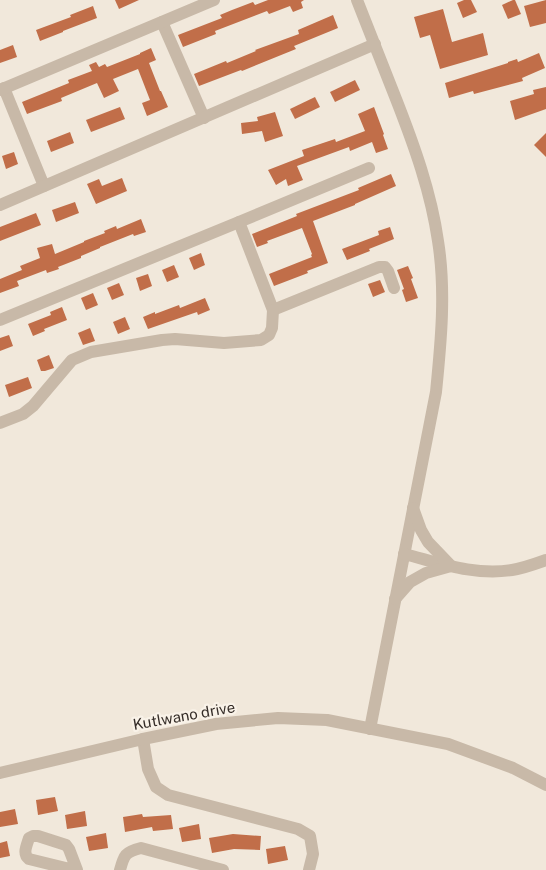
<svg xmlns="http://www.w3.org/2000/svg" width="546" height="870" viewBox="0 0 546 870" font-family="'Public Sans',sans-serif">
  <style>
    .building { fill: #c16e49 }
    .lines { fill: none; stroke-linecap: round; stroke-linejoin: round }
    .minor { stroke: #c8b9a8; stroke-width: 12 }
    .labels { text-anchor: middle; stroke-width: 4.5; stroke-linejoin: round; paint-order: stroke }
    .street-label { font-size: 15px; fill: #352d28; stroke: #f9f2e8 }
  </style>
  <rect width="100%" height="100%" fill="#f1e8db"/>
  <!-- building -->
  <g class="building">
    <polygon points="115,0 139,0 119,9"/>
    <polygon points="268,0 304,0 301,2 303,8 293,12 290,6 269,14 267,11 215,31 216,34 183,47 178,35 222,18 220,15 232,10 253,2 255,5"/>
    <polygon points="464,0 471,0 477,12 463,18 457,3"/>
    <polygon points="513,0 515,0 521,14 508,19 502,5"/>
    <polygon points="546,0 546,23 530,27 524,6"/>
    <polygon points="93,6 97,18 63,31 63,32 40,41 36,30 71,17 70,15"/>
    <polygon points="443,9 452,42 483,33 488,55 440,69 430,35 420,38 414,17"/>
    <polygon points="333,15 338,28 294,46 296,49 242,71 241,70 199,86 194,74 226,61 227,63 256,51 255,50 299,34 298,30"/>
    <polygon points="13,45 17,57 0,63 0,50"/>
    <polygon points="151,48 156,60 149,63 160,91 161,91 168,107 147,116 142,103 150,100 138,69 113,79 119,91 104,98 97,83 61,98 62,101 27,114 22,102 69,83 68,80 92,71 89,65 96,62 99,67 105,64 107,67 140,54 140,53"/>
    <polygon points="539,53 545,68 522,78 523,81 474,94 473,91 449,98 445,83 508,63 508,62 517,59 518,62"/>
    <polygon points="355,80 360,90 335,102 330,92"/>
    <polygon points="546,87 546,109 515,120 510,101 534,94 533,90"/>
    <polygon points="315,97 320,107 295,119 290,109"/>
    <polygon points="120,107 125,119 91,132 86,120"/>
    <polygon points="374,107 384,134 383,135 388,149 376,153 372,142 350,151 349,147 297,166 303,180 288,186 286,179 276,185 268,170 304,156 302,150 335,139 336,142 365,131 358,114"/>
    <polygon points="275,112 283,136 265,142 262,131 242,134 241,123 258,121 257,117"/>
    <polygon points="70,132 74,143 51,152 47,141"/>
    <polygon points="546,133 546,157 534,145"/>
    <polygon points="14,152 18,164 6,169 2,156"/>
    <polygon points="391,174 396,186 355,204 355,205 313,221 328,263 307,271 308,273 274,286 269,274 312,257 311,255 312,254 302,228 267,241 268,243 257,247 252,234 297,216 296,214 359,190 358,188"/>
    <polygon points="122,178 127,191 96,204 87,184 99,179 102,186"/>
    <polygon points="75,202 79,213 56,222 52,210"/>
    <polygon points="36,213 41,225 0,241 0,227"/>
    <polygon points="141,219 146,232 134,236 133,234 100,247 100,248 81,256 81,258 58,267 59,269 47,273 46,270 17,281 19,286 0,293 0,279 22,270 20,266 40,258 37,248 52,244 55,254 84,242 84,241 105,233 104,231 116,226 117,229"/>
    <polygon points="390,227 394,239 369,249 370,251 347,260 342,249 379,235 378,231"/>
    <polygon points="201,253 205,265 194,270 189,258"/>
    <polygon points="174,265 179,277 167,282 162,270"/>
    <polygon points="408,266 413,278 411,279 418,298 406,302 402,290 404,289 397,270"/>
    <polygon points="148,274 152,286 140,291 136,278"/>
    <polygon points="380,280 385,292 373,297 368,284"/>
    <polygon points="119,283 124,295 112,300 107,288"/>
    <polygon points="93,293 98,305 86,310 81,298"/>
    <polygon points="205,298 210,310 198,315 197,312 148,329 143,317 155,312 155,314 179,305 180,308"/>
    <polygon points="62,307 67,320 44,329 45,331 33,336 28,324 51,315 50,312"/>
    <polygon points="125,317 130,329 118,334 113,322"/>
    <polygon points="90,328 95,341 83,345 78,333"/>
    <polygon points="9,335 13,346 0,351 0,338"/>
    <polygon points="49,355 54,368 45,371 41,371 37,360"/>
    <polygon points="28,377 32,388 9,397 5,385"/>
    <polygon points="55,797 58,811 38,815 36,800"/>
    <polygon points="15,809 18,824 0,827 0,812"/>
    <polygon points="85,811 87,826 67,829 65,815"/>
    <polygon points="142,814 143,817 171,815 173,829 153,831 152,827 125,832 123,817"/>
    <polygon points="199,824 201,839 182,842 179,828"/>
    <polygon points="106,833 108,848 89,851 86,837"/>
    <polygon points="233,834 261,836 260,850 234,849 212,853 209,838"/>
    <polygon points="7,841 10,856 0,858 0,843"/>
    <polygon points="285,846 288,860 268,864 266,849"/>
  </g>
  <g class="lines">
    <!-- minor -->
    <g class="minor">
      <path d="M357 0C370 33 383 66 396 99 414 145 431 192 438 241 446 291 441 342 436 392L370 729"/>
      <polyline points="162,22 204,118"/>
      <polyline points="4,88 44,186"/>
      <polyline points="0,90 214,0"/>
      <polyline points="0,205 375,44"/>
      <polyline points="239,222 273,310 379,267 385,267 388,271 394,288"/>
      <polyline points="0,320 239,222 369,168"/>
      <polyline points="0,423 23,414 33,406 72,360 91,352 162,340 175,339 224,343 261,340 269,335 272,328 273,310"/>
      <path d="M404 554C440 563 475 576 512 570 524 568 535 564 546 560"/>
      <polyline points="395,599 410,582 426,573 451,566 428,542 421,530 413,508"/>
      <polyline points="143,739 148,769 156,787 168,795 298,829 310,836 313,854 309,870"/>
      <polyline points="0,773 143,739 216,724 278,718 327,720 448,744 513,768 546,785"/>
      <path d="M74 870 29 859C22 854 27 845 29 838L33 836H38L66 845 69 849 77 870"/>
      <path d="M120 870C124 855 125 852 141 848L223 870"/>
    </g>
  </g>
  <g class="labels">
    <!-- street labels -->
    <g class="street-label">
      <text transform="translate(184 716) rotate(-10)" y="5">Kutlwano drive</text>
    </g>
  </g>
</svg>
